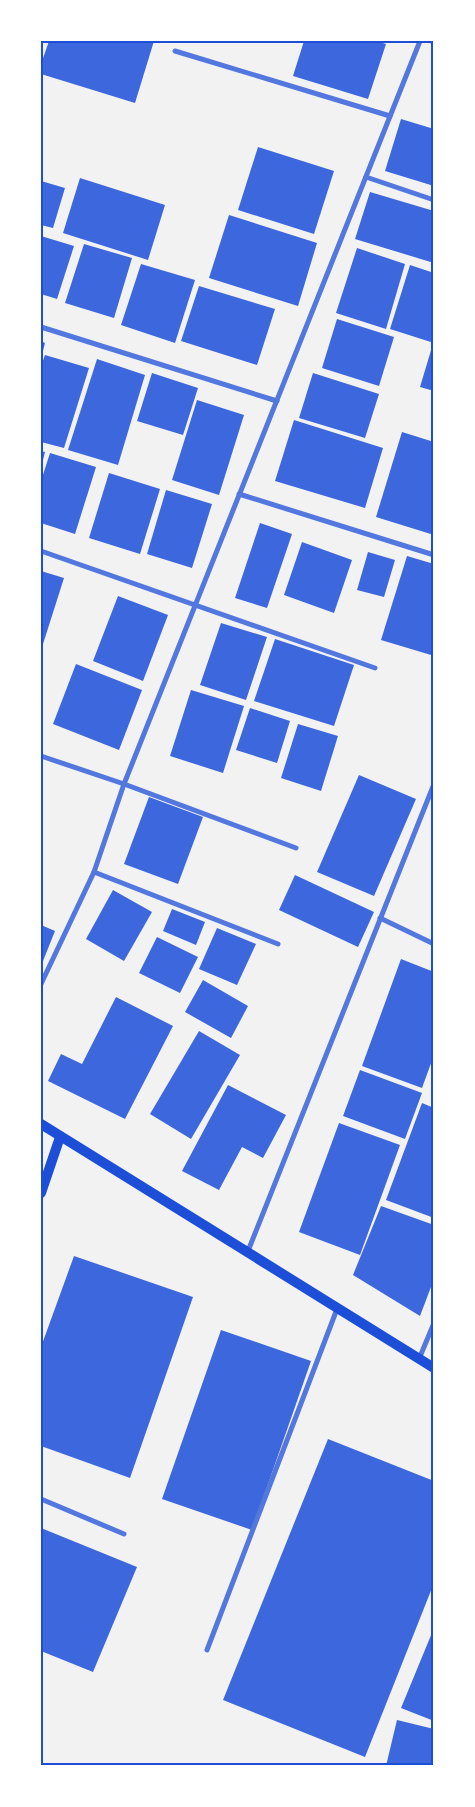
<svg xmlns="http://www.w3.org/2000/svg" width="475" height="1807" viewBox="0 0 475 1807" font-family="Inter,sans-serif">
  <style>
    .building { fill: #3d67dc }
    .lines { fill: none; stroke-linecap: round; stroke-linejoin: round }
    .minor { stroke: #5277de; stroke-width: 5 }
    .secondary { stroke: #1d4ed8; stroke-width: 10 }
    .neatline { fill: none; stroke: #1d4ed8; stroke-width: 2 }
  </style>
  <rect width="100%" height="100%" fill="#f2f2f2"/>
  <!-- building -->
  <g class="building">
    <polygon points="49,41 154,41 135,103 41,74 41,64"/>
    <polygon points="304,41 376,41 386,44 368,99 293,76"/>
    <polygon points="401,119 434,129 434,186 385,171"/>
    <polygon points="258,147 334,171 314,234 238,210"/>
    <polygon points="80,178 165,205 148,260 63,233"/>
    <polygon points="41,181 65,188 53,228 41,225"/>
    <polygon points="370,192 434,211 434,263 355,239"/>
    <polygon points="229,215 317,243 298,306 209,278"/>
    <polygon points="41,236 74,246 57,299 41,294"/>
    <polygon points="84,244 132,258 114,318 65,303"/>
    <polygon points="357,248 405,264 386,329 336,313"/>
    <polygon points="141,264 195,280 175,343 121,325"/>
    <polygon points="410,265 434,273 434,343 390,329"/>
    <polygon points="199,286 275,309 257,365 181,341"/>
    <polygon points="337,319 394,337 379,386 322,368"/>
    <polygon points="41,341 45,343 42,355 41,355"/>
    <polygon points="432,347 434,347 434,391 420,387"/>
    <polygon points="45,355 89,368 64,448 41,442 41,366"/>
    <polygon points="97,359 145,375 118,465 68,450"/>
    <polygon points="152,373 198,388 183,435 137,421"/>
    <polygon points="313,373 379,394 365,438 299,418"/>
    <polygon points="197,400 244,415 219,495 172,480"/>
    <polygon points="294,420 383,448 365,508 275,481"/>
    <polygon points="402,432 434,442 434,535 376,517"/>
    <polygon points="41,451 45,452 42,464 41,464"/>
    <polygon points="50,453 96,467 75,534 41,523 41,481"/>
    <polygon points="109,473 160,489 140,554 89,538"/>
    <polygon points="166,490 212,504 192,568 147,554"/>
    <polygon points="260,523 292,534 267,608 235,598"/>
    <polygon points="302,542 352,560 334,613 284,595"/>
    <polygon points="368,552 395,560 384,597 357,590"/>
    <polygon points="407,556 434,564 434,645 431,655 381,640"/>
    <polygon points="41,571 64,578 43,644 41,643"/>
    <polygon points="118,596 168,615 143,681 93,661"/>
    <polygon points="221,623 267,637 246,700 200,685"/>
    <polygon points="275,639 354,665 334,726 254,701"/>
    <polygon points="76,664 142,690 119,750 53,724"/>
    <polygon points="191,690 244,706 223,773 170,756"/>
    <polygon points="250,708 290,721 277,763 236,750"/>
    <polygon points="298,724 338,736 321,791 281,778"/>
    <polygon points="359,775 416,799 374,896 317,872"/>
    <polygon points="149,797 203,817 178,884 124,864"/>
    <polygon points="295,875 374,912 358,947 279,910"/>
    <polygon points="113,890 152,912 124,961 86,939"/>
    <polygon points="172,909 205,922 196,945 163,931"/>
    <polygon points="41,925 55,931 41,966"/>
    <polygon points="217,928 256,944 237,985 199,969"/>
    <polygon points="157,937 198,957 180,993 139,973"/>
    <polygon points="401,959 434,972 434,1055 422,1088 362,1066"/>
    <polygon points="203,980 248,1006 231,1038 185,1012"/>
    <polygon points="116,997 173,1026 125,1119 48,1081 61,1054 82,1064"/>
    <polygon points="199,1031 240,1055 191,1139 150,1114"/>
    <polygon points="360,1070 422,1093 405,1139 343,1116"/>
    <polygon points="228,1085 286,1115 263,1158 242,1147 219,1190 182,1171"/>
    <polygon points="422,1103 434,1108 434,1218 386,1200"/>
    <polygon points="339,1123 400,1145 360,1255 299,1232"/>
    <polygon points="381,1206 434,1225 434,1279 420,1316 353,1275"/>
    <polygon points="74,1256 193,1297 130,1478 41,1446 41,1347"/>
    <polygon points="221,1330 311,1361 252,1530 162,1499"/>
    <polygon points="328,1439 434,1481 434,1583 365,1757 223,1700"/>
    <polygon points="41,1528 137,1567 93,1672 41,1651"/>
    <polygon points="434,1628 434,1721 401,1708"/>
    <polygon points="397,1720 434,1729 434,1766 386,1766"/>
  </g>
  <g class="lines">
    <!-- minor -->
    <g class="minor">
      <polyline points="431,41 434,42"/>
      <polyline points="175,51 390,116"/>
      <polyline points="366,177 434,200"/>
      <polyline points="41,327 277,401"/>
      <polyline points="239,494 434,555"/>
      <polyline points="41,551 375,668"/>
      <polyline points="41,756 124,784 296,848"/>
      <polyline points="94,872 278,944"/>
      <polyline points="380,918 434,944"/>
      <polyline points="41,984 94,872 124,784 420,41"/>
      <polyline points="248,1251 434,784"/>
      <polyline points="419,1359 434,1323"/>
      <polyline points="41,1499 124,1534"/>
      <polyline points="207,1650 337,1309"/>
    </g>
    <!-- secondary -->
    <g class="secondary">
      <polyline points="41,1124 434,1368"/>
      <polyline points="41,1193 60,1137"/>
    </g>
  </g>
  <!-- border -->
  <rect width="475" height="1807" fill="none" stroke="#ffffff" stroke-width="85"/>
  <rect x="42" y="42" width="390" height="1722" class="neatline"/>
</svg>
